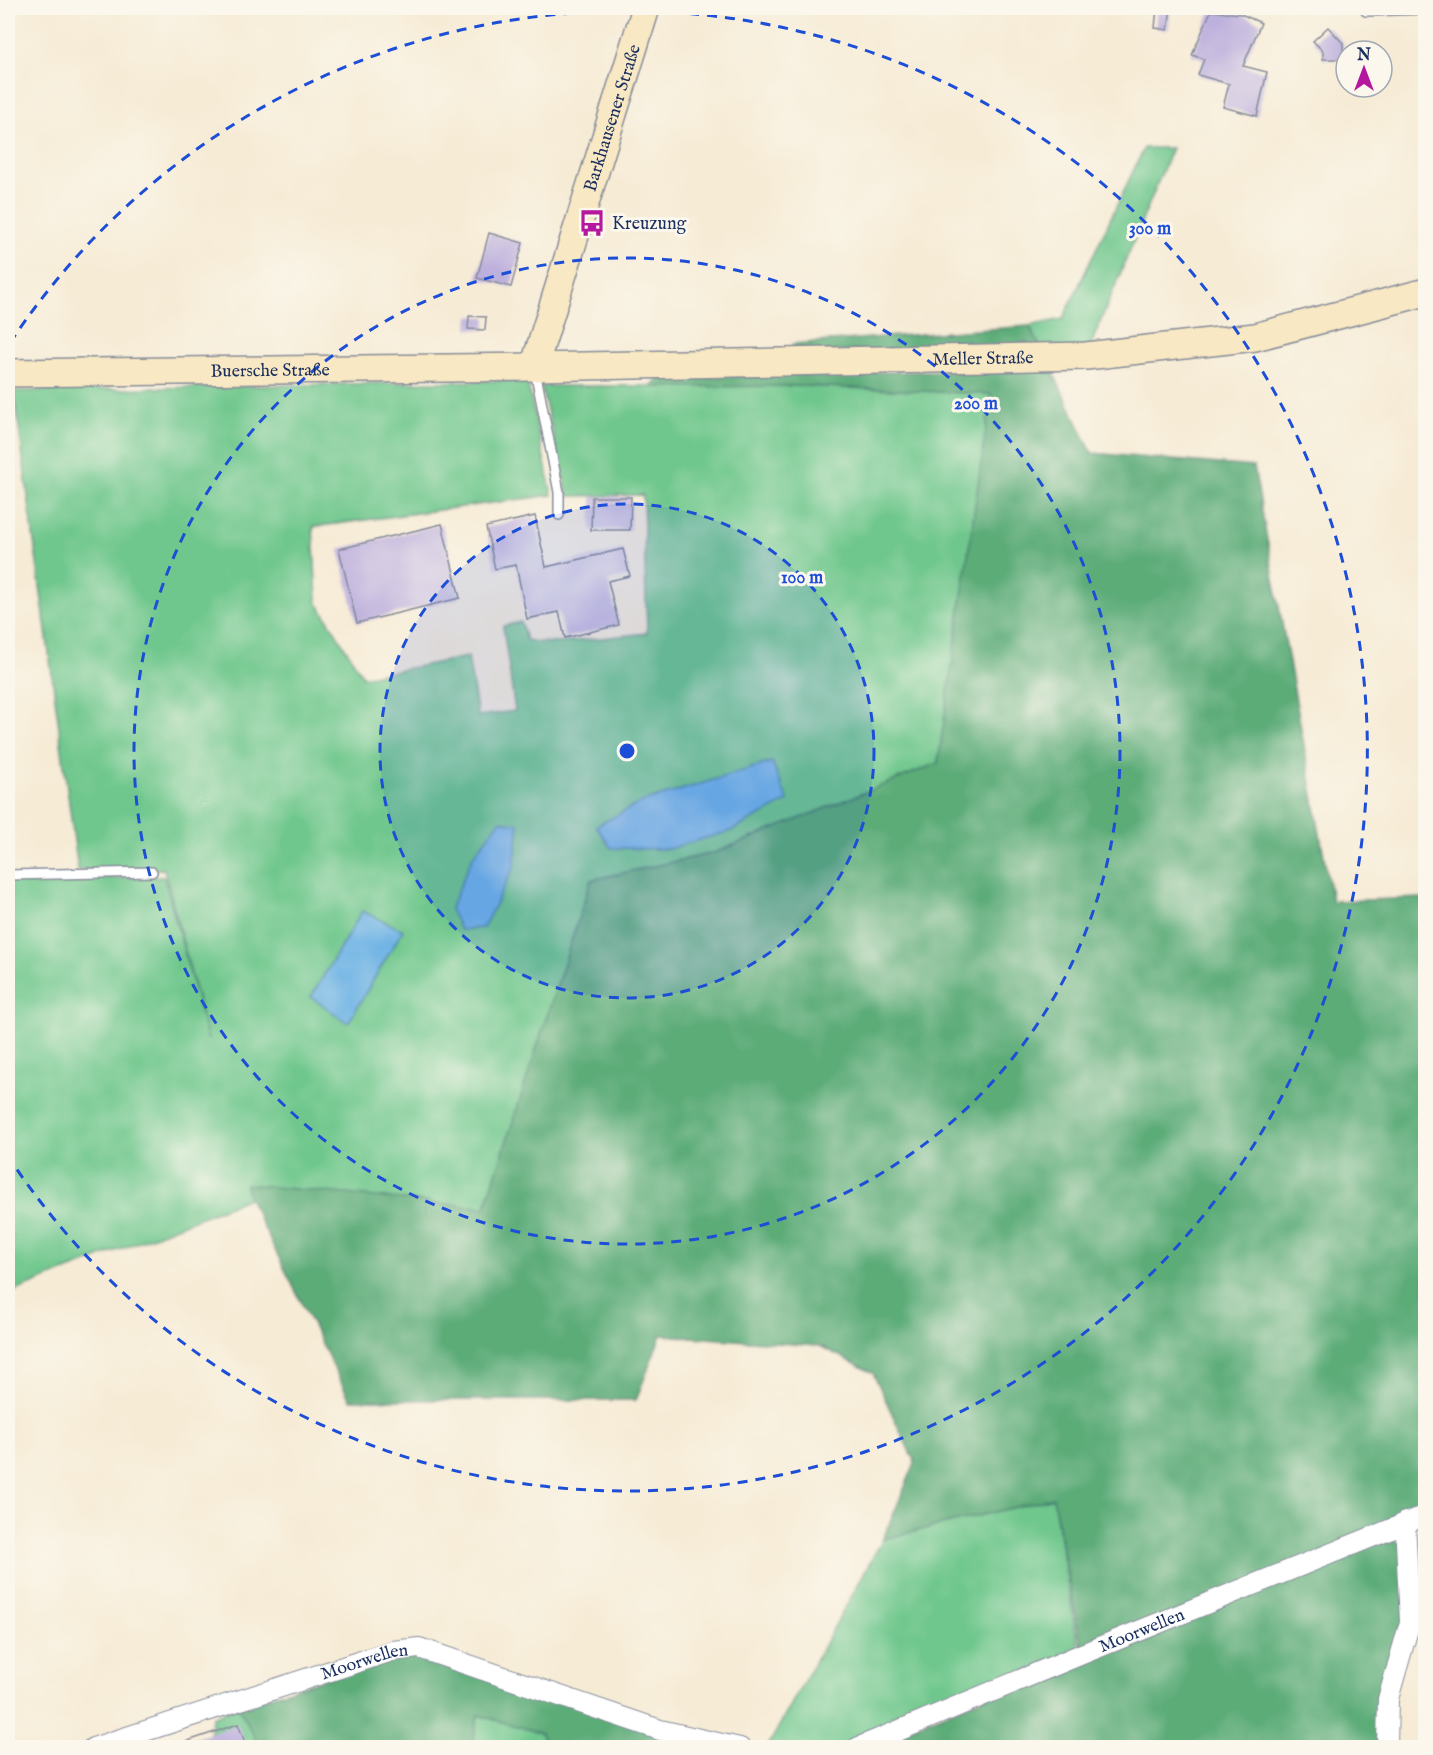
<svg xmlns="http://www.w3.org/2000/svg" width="1433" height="1755" viewBox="0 0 1433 1755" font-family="'IM FELL English',serif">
  <rect width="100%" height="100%" fill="#fbf7ec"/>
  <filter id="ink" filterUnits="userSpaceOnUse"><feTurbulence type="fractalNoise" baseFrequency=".0167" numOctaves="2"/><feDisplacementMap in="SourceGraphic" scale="12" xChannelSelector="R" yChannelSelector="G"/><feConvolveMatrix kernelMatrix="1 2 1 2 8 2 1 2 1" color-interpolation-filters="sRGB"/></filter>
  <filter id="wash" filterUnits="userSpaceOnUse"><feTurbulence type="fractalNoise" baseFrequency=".008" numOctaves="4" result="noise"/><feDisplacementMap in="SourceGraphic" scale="24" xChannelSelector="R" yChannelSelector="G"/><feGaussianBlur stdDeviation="1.35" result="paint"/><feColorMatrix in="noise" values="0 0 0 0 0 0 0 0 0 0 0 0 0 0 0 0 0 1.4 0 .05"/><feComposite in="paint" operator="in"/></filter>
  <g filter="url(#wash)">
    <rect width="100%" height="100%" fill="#f6ebd5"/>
    <g fill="#70c78d" stroke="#467b76" stroke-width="1.5">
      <path d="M1144,148H1172L1090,347L1042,350L1029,326L1063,319Z"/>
      <path d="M527,380L552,495L313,527L317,602L363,677L468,657L478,716L515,711L503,626L521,622L526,640L536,642L557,643L647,633L643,495L568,496L541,386H803L992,394L938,763L714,853L591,880L485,1208L246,1185L249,1198L8,1294V879L164,877L208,1040L164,869L78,870L14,391Z"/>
      <path d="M1053,1498L1079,1649L849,1747L767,1748L883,1539Z"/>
      <path d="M238,1706L260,1747L209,1748L212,1717Z"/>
      <path d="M478,1715L541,1733L545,1747L472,1748Z"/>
    </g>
    <g fill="#5cac78" stroke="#3c6e6b" stroke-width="1.5">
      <path d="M902,8H976L971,18Z"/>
      <path d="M1029,326L1042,350L794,352L793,344Z"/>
      <path d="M1051,368L1092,453L1254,467L1332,901L1425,898V1512L1402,1522L1406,1621L1381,1747H864L1083,1656L1053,1498L883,1539L915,1463L873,1373L820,1346L661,1335L636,1400H350L249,1198L246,1184L485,1208L591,880L714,853L938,763L991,394L803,386L651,387L658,378Z"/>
      <path d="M419,1656L728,1747H545L541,1733L478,1715L472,1747H260L238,1706L391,1658Z"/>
    </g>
    <g fill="#6fb4e5" stroke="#4572a2" stroke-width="1.5">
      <path d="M772,762L788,801L731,831L668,849L611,848L596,826L642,802Z"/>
      <path d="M500,821L519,824L514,867L483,928L460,930L450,909L473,856Z"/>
      <path d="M362,911L403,930L348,1023L311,997Z"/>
    </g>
    <g id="blocks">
      <g fill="#bdb0dd">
        <path d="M1157,8H1171L1168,30L1155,28Z"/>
        <path d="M1211,11L1241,14L1261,23L1243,66L1267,72L1257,116L1223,107L1229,84L1198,75L1204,59L1192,55Z"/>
        <path d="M1328,27L1343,43V59H1323V51L1313,41Z"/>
        <path d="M489,233L523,243L511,287L477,278Z"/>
        <path d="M469,316L486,317L485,330L468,329Z"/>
        <path d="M592,497H631L630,530H591Z"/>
        <path d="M535,516L546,567L623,549L630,576L608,581L619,625L565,638L559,612L527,619L516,565L495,569L486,527Z"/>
        <path d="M442,524L460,598L357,623L339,549Z"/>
        <path d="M238,1724L247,1748H176V1745Z"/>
      </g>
    </g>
  </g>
  <g filter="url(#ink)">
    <use href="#blocks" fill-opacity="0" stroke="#888d9a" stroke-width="1.5"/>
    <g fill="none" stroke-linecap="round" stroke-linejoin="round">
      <defs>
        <g id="service">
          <path d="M1366,11L1426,9"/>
          <path d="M535,370L559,492V515"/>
          <path d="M8,875L152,872"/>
        </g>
        <g id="minor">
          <path id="s1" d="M93,1748L392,1651L419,1648L660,1730L740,1748"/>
          <path id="s2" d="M857,1748L1082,1654L1426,1515"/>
          <path d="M1387,1748L1388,1699L1410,1622L1405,1522"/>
        </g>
        <g id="secondary">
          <path id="s3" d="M534,367L646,8"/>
          <path id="s4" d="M8,373L534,367L1086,356L1255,337L1426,292"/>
        </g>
      </defs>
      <use href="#service" stroke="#888d9a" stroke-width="12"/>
      <use href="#minor" stroke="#888d9a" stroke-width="22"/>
      <use href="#secondary" stroke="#888d9a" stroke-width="30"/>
      <use href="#service" stroke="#fff" stroke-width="9"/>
      <use href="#minor" stroke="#fff" stroke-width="20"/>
      <use href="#secondary" stroke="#f8e8c3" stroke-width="27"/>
    </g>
  </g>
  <circle cx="627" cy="751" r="247" fill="#1d4ed8" fill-opacity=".12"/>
  <g fill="none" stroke="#1d4ed8" stroke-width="3" stroke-dasharray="10 8">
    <circle cx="627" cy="751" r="247"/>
    <circle cx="627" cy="751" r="493"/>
    <path d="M10 343A740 740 0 1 1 10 1159"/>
  </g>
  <defs>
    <symbol id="bus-bare" viewBox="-9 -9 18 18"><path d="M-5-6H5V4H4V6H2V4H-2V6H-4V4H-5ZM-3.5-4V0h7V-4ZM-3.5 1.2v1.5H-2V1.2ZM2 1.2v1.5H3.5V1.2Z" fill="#b5179e" stroke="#fbf7ec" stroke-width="2.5" paint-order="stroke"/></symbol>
  </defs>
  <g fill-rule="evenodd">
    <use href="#bus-bare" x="573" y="204" width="38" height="38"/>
  </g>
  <g text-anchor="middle" stroke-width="6" stroke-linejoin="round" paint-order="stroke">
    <g font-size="18" fill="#1b2f5e" stroke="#fbf7ec">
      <text dy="6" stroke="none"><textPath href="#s3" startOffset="261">Barkhausener Straße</textPath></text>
      <text dy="6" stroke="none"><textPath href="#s4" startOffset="975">Meller Straße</textPath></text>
      <text dy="6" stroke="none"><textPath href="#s4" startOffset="262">Buersche Straße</textPath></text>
      <text dy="6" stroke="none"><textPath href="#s2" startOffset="308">Moorwellen</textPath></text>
      <text dy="6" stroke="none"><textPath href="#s1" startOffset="285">Moorwellen</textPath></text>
    </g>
    <g font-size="18" fill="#1b2f5e" stroke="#fbf7ec" text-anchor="start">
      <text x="612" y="229">Kreuzung</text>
    </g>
  </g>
  <circle cx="627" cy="751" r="9" fill="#1d4ed8" stroke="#fbf7ec" stroke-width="3"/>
  <g font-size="18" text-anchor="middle" font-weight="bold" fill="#1d4ed8" stroke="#fbf7ec" stroke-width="6" stroke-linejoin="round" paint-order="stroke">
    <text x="1150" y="234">300 m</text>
    <text x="976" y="409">200 m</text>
    <text x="802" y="583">100 m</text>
  </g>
  <rect width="1433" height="1755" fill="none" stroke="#fbf7ec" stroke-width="30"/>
  <g transform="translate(1364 69)"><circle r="28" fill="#fbf7ec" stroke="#a1a7b3" stroke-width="1.5"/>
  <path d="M0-4.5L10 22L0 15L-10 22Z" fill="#b5179e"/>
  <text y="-9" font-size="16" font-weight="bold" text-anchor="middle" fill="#1b2f5e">N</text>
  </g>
</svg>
